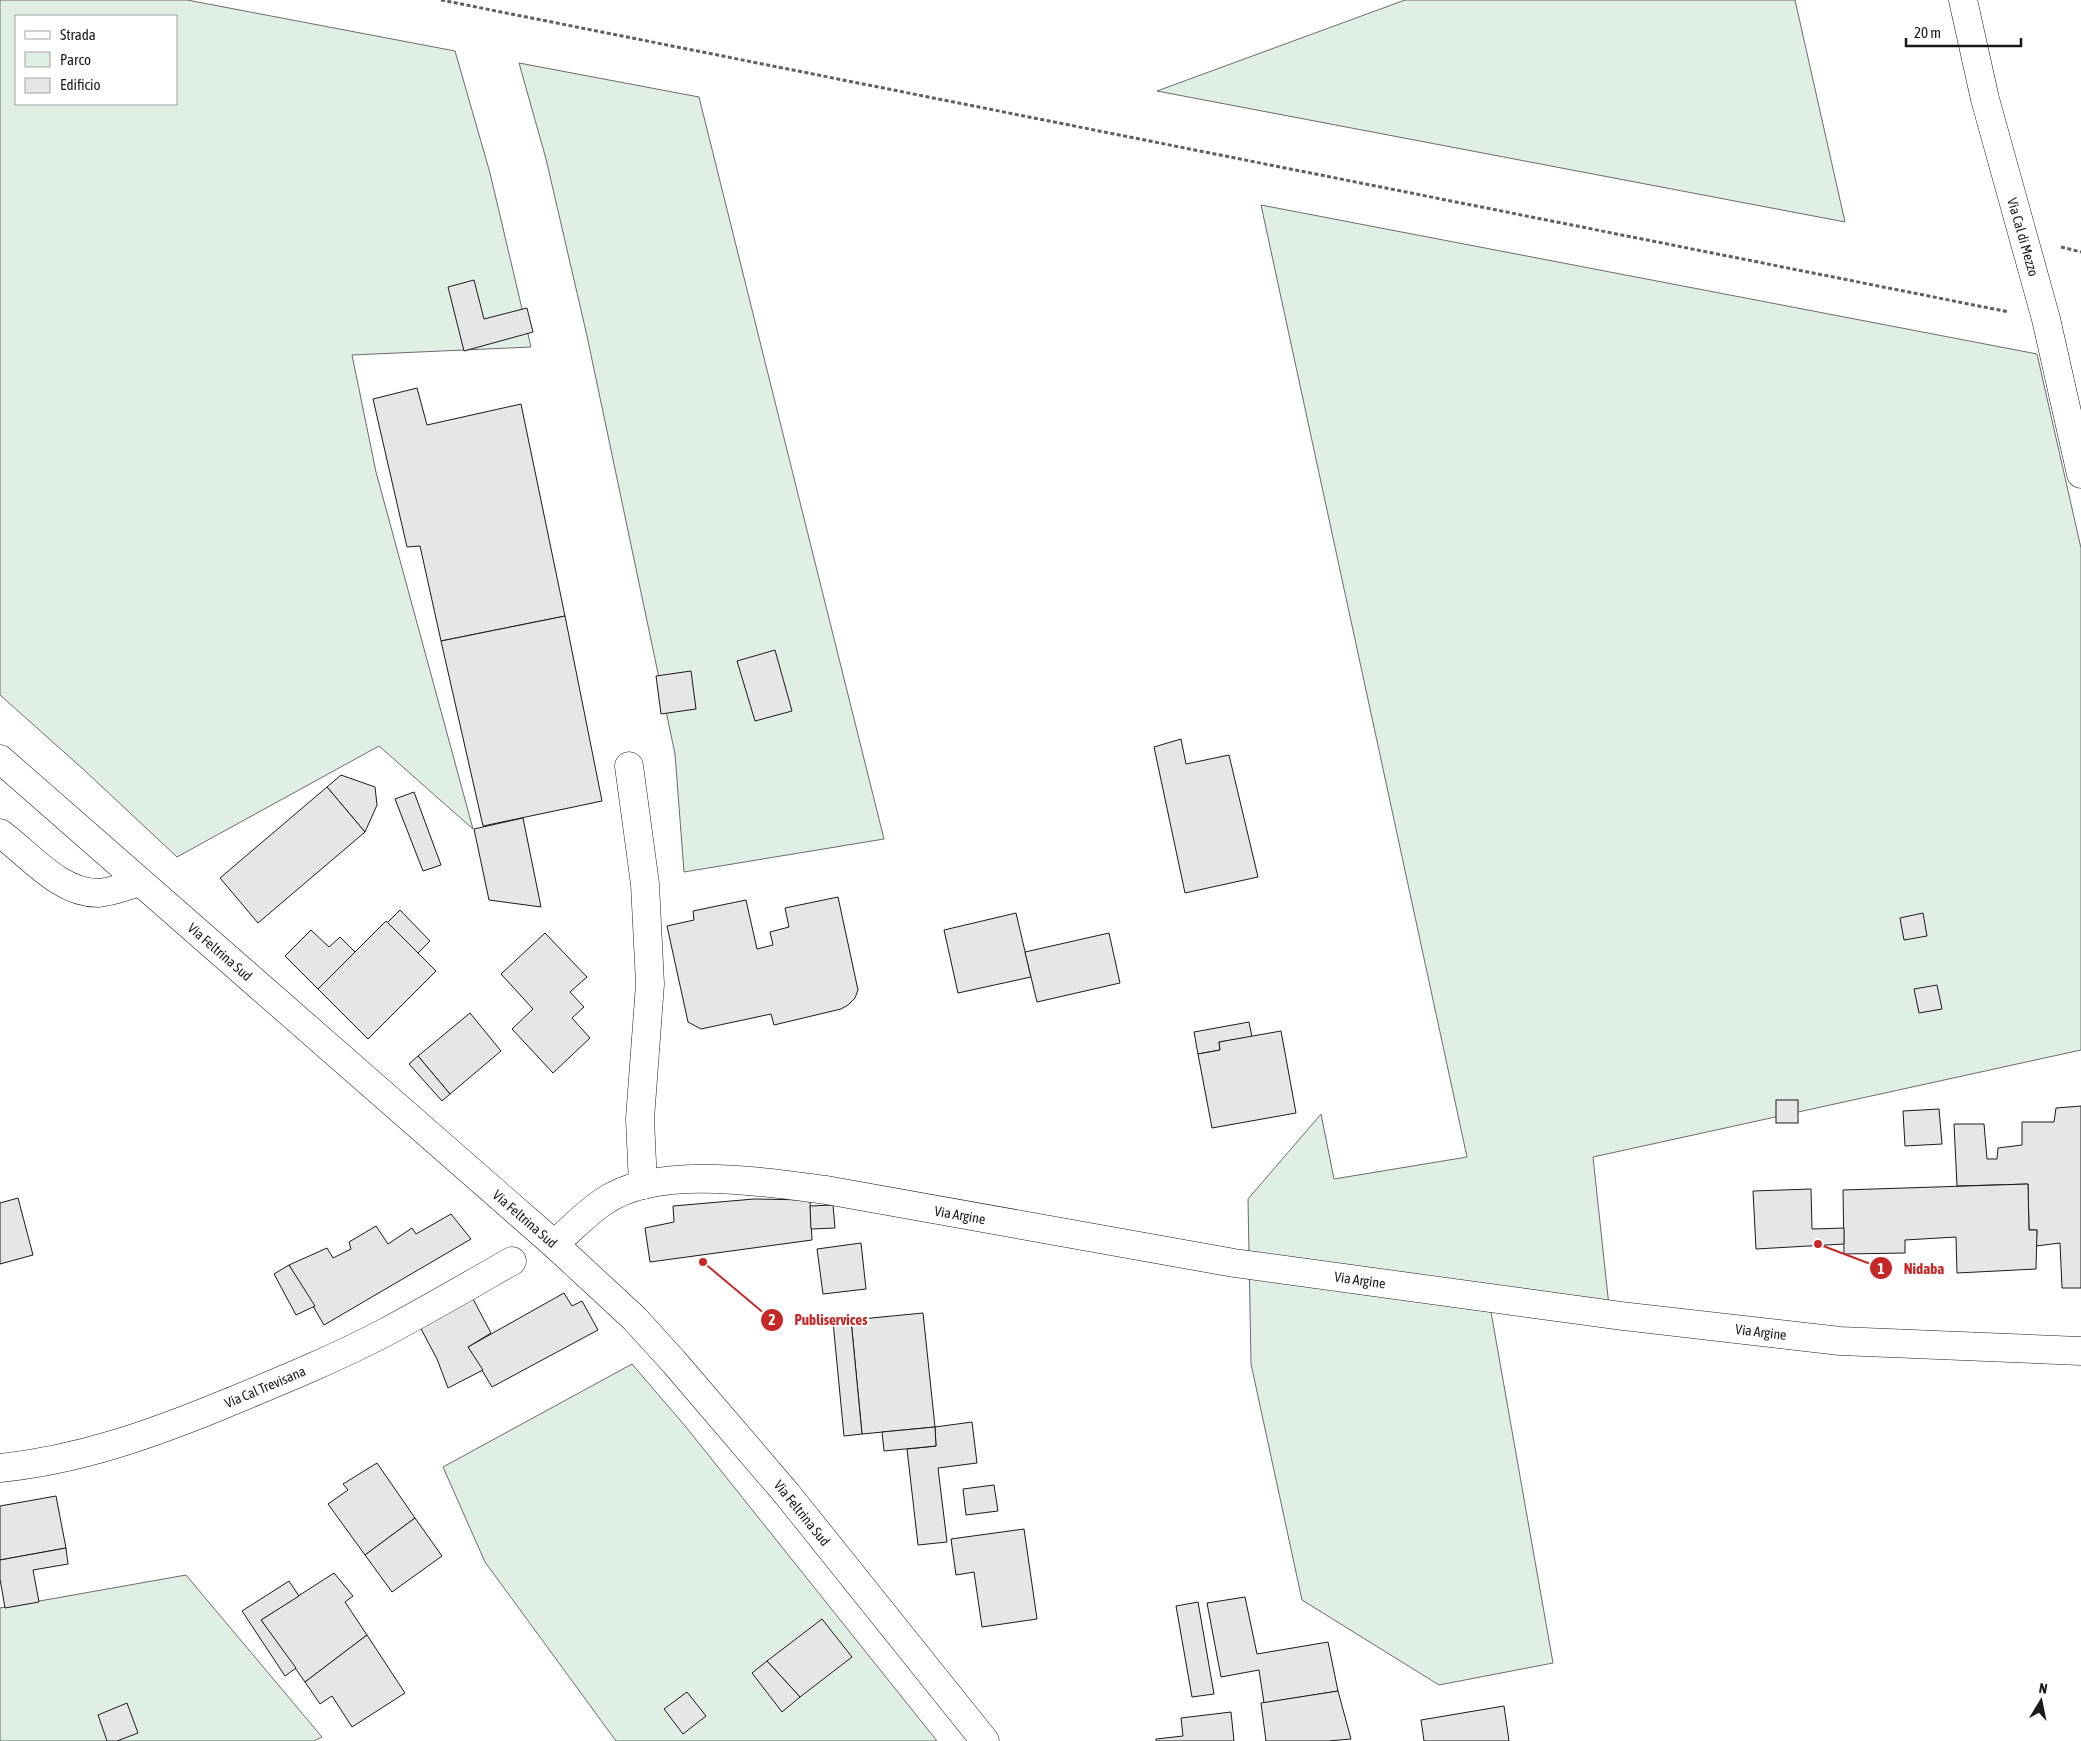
<svg xmlns="http://www.w3.org/2000/svg" width="2081" height="1741" viewBox="0 0 2081 1741" font-family="'Asap Condensed',sans-serif">
  <rect width="100%" height="100%" fill="#fff"/>
  <g fill="#e0efe3" stroke="#6a6a6a" fill-rule="evenodd">
    <path d="M0,0H187L455,51L490,173L531,347L352,355L376,472L473,829L379,746L177,857L83,769L0,695ZM16,16H176V104H16Z"/>
    <path d="M1405,0H1795L1845,222L1157,91Z"/>
    <path d="M519,63L699,97L884,839L684,872L675,754L587,336L546,159Z"/>
    <path d="M1261,205L2037,354L2081,548V1050L1593,1157L1611,1325L1488,1295L1553,1663L1439,1685L1302,1600L1251,1364L1248,1199L1321,1114L1334,1179L1467,1157Z"/>
    <path d="M632,1364L686,1427L937,1741H616L485,1562L443,1467Z"/>
    <path d="M186,1575L322,1737L314,1741H0V1608Z"/>
  </g>
  <g fill="#e6e6e6" stroke="#1a1a1a">
    <path d="M474,280L484,319L527,308L533,332L464,351L448,287Z"/>
    <path d="M417,388L427,425L521,404L565,616L441,641L420,546L407,547L373,399Z"/>
    <path d="M565,616L602,801L483,826L441,641Z"/>
    <path d="M775,650L792,711L755,721L737,661Z"/>
    <path d="M691,671L696,709L661,714L656,676Z"/>
    <path d="M1181,739L1186,764L1229,755L1258,877L1185,893L1154,747Z"/>
    <path d="M341,775L375,787L377,805L365,832L327,787Z"/>
    <path d="M327,787L365,832L258,923L220,878Z"/>
    <path d="M414,792L441,865L423,871L395,799Z"/>
    <path d="M523,818L541,907L489,900L474,829Z"/>
    <path d="M838,897L858,990L855,998L848,1005L841,1009L774,1025L771,1014L701,1029L688,1022L667,926L694,920L693,911L746,900L757,949L773,945L770,932L789,927L785,908Z"/>
    <path d="M400,910L430,941L418,953L387,923Z"/>
    <path d="M1016,913L1031,977L958,993L944,930Z"/>
    <path d="M1923,913L1927,936L1904,940L1900,918Z"/>
    <path d="M386,921L436,971L368,1039L318,989Z"/>
    <path d="M311,930L329,947L340,937L355,952L318,989L285,956Z"/>
    <path d="M545,933L587,977L570,992L584,1007L572,1018L590,1038L553,1073L512,1029L533,1009L501,974Z"/>
    <path d="M1109,933L1120,983L1037,1002L1025,952Z"/>
    <path d="M1937,985L1942,1009L1919,1013L1914,989Z"/>
    <path d="M470,1013L501,1051L450,1094L418,1056Z"/>
    <path d="M1249,1022L1252,1037L1219,1042L1220,1050L1198,1054L1194,1032Z"/>
    <path d="M1281,1031L1296,1113L1212,1128L1198,1054L1220,1050L1219,1042Z"/>
    <path d="M418,1056L450,1094L442,1101L409,1064Z"/>
    <rect x="1776" y="1100" width="22" height="23"/>
    <path d="M2081,1106V1288H2062L2060,1243L2036,1246L2037,1230H2029L2028,1184L1957,1186L1954,1124H1984L1987,1159H1997L1998,1148L2022,1145V1122H2054L2056,1108Z"/>
    <path d="M1939,1109L1942,1144L1905,1146L1903,1111Z"/>
    <path d="M2028,1184L2029,1230H2037L2036,1269L1957,1273L1956,1237L1905,1240V1253L1844,1254L1843,1190Z"/>
    <path d="M1811,1189L1812,1229L1844,1228V1244L1756,1249L1753,1191Z"/>
    <path d="M18,1198L33,1255L0,1264V1203Z"/>
    <path d="M754,1199L810,1200L812,1240L650,1262L645,1228L674,1222L673,1206Z"/>
    <path d="M833,1205L835,1228L811,1229L810,1206Z"/>
    <path d="M451,1214L471,1239L324,1325L289,1265L327,1248L333,1258L351,1249L349,1242L376,1226L388,1244L412,1228L416,1234Z"/>
    <path d="M861,1243L866,1289L823,1294L817,1249Z"/>
    <path d="M289,1265L315,1306L296,1315L274,1274Z"/>
    <path d="M564,1293L572,1306L582,1301L598,1330L492,1387L468,1347Z"/>
    <path d="M472,1297L491,1333L468,1347L483,1370L448,1388L437,1359L419,1325Z"/>
    <path d="M923,1313L935,1427L862,1434L851,1320Z"/>
    <path d="M851,1320L862,1434L844,1436L833,1322Z"/>
    <path d="M972,1422L977,1463L938,1468L947,1542L918,1545L907,1449L936,1446L935,1427Z"/>
    <path d="M935,1427L936,1446L884,1451L882,1432Z"/>
    <path d="M377,1463L415,1518L365,1555L328,1504L348,1490L343,1484Z"/>
    <path d="M994,1485L998,1511L966,1515L963,1489Z"/>
    <path d="M56,1496L66,1548L0,1560V1506Z"/>
    <path d="M415,1518L442,1556L392,1592L365,1555Z"/>
    <path d="M1024,1529L1037,1619L982,1627L974,1572L956,1575L951,1539Z"/>
    <path d="M66,1548L68,1564L33,1570L39,1602L5,1608L0,1579V1560Z"/>
    <path d="M334,1573L353,1596L345,1602L367,1635L305,1682L261,1620Z"/>
    <path d="M289,1581L299,1596L261,1620L296,1668L285,1676L242,1611Z"/>
    <path d="M1245,1597L1257,1654L1328,1642L1338,1691L1264,1703L1259,1670L1221,1677L1207,1603Z"/>
    <path d="M1198,1602L1214,1694L1192,1697L1176,1606Z"/>
    <path d="M822,1619L852,1657L800,1697L767,1661Z"/>
    <path d="M367,1635L405,1693L352,1727L332,1696L320,1704L305,1682Z"/>
    <path d="M767,1661L800,1697L782,1712L752,1673Z"/>
    <path d="M1338,1691L1351,1739L1328,1741H1266L1261,1703Z"/>
    <path d="M687,1692L706,1716L683,1734L664,1709Z"/>
    <path d="M127,1703L138,1733L117,1741H107L98,1715Z"/>
    <path d="M1504,1706L1509,1741H1424L1421,1720Z"/>
    <path d="M1231,1712L1234,1741H1156V1739L1183,1736L1181,1718Z"/>
  </g>
  <g fill="none" stroke-linecap="round" stroke-linejoin="round">
    <defs>
      <g id="minor">
        <path d="M1963,0L1985,99L2046,319L2081,474"/>
        <path d="M629,766L645,884L650,984L640,1119L643,1185"/>
        <path d="M0,833C29,854 59,893 98,893C112,892 126,886 140,882"/>
        <path d="M554,1244C570,1231 585,1214 603,1202C656,1164 764,1182 826,1190L1234,1263L1622,1316L1840,1341L2081,1351"/>
        <path d="M0,1468C79,1460 152,1434 225,1404C278,1382 332,1360 384,1333C427,1310 470,1285 512,1261"/>
      </g>
      <path id="major" d="M0,759L554,1244L635,1319L674,1362L787,1494L985,1741"/>
    </defs>
    <use href="#minor" stroke="#1a1a1a" stroke-width="29"/>
    <use href="#major" stroke="#1a1a1a" stroke-width="29"/>
    <g stroke="#5f5f5f" stroke-width="3" stroke-dasharray="4 2.5" stroke-linecap="butt">
      <path d="M441,0L2009,312"/>
      <path d="M2061,247L2081,252"/>
    </g>
    <use href="#minor" stroke="#fff" stroke-width="28"/>
    <use href="#major" stroke="#fff" stroke-width="28"/>
  </g>
  <g text-anchor="middle" stroke-width="4" stroke-linejoin="round" paint-order="stroke">
    <g font-size="14" fill="#1a1a1a" stroke="#fff">
      <text transform="translate(2023 237) rotate(74)" y="5">Via Cal di Mezzo</text>
      <text transform="translate(220 952) rotate(41)" y="5">Via Feltrina Sud</text>
      <text transform="translate(960 1215) rotate(10)" y="5">Via Argine</text>
      <text transform="translate(525 1219) rotate(41)" y="5">Via Feltrina Sud</text>
      <text transform="translate(1360 1280) rotate(8)" y="5">Via Argine</text>
      <text transform="translate(1761 1332) rotate(7)" y="5">Via Argine</text>
      <text transform="translate(265 1387) rotate(-23)" y="5">Via Cal Trevisana</text>
      <text transform="translate(802 1513) rotate(51)" y="5">Via Feltrina Sud</text>
    </g>
  </g>
  <path fill="none" stroke="#c62828" stroke-width="2" d="M1818 1244L1881 1268M703 1262L772 1320"/>
  <g fill="#c62828" stroke="#fff" stroke-width="2">
    <circle cx="1818" cy="1244" r="5"/>
    <circle cx="703" cy="1262" r="5"/>
    <circle cx="1881" cy="1268" r="12"/>
    <circle cx="772" cy="1320" r="12"/>
  </g>
  <g font-size="15" text-anchor="middle" font-weight="bold" fill="#fff">
    <text x="1881" y="1274">1</text>
    <text x="772" y="1325">2</text>
  </g>
  <g font-size="15" text-anchor="middle" font-weight="bold" fill="#c62828" stroke="#fff" stroke-width="4" stroke-linejoin="round" paint-order="stroke">
    <text x="1924" y="1274">Nidaba</text>
    <text x="831" y="1325">Publiservices</text>
  </g>
  <rect x="15" y="15" width="162" height="90" fill="#ffffff" stroke="#a3a3a3"/>
  <rect x="25" y="31" width="25" height="8" fill="#ffffff" stroke="#a3a3a3"/>
  <text x="60" y="40" font-size="15" fill="#1a1a1a">Strada</text>
  <rect x="25" y="52" width="25" height="15" fill="#e0efe3" stroke="#a3a3a3"/>
  <text x="60" y="65" font-size="15" fill="#1a1a1a">Parco</text>
  <rect x="25" y="78" width="25" height="15" fill="#e6e6e6" stroke="#a3a3a3"/>
  <text x="60" y="90" font-size="15" fill="#1a1a1a">Edificio</text>
  <g transform="translate(2041 1701) rotate(10)" stroke="#ffffff" stroke-width="4" paint-order="stroke">
  <path d="M0-4L9 19L0 12L-9 19Z" fill="#1a1a1a"/>
  <text y="-8" font-size="14" font-weight="bold" text-anchor="middle" fill="#1a1a1a">N</text>
  </g>
  <path d="M1906 38v8h115v-8" fill="none" stroke="#1a1a1a" stroke-width="2.5"/>
  <text x="1914" y="38" font-size="15" fill="#1a1a1a" stroke="#ffffff" stroke-width="4" paint-order="stroke">20 m</text>
</svg>
